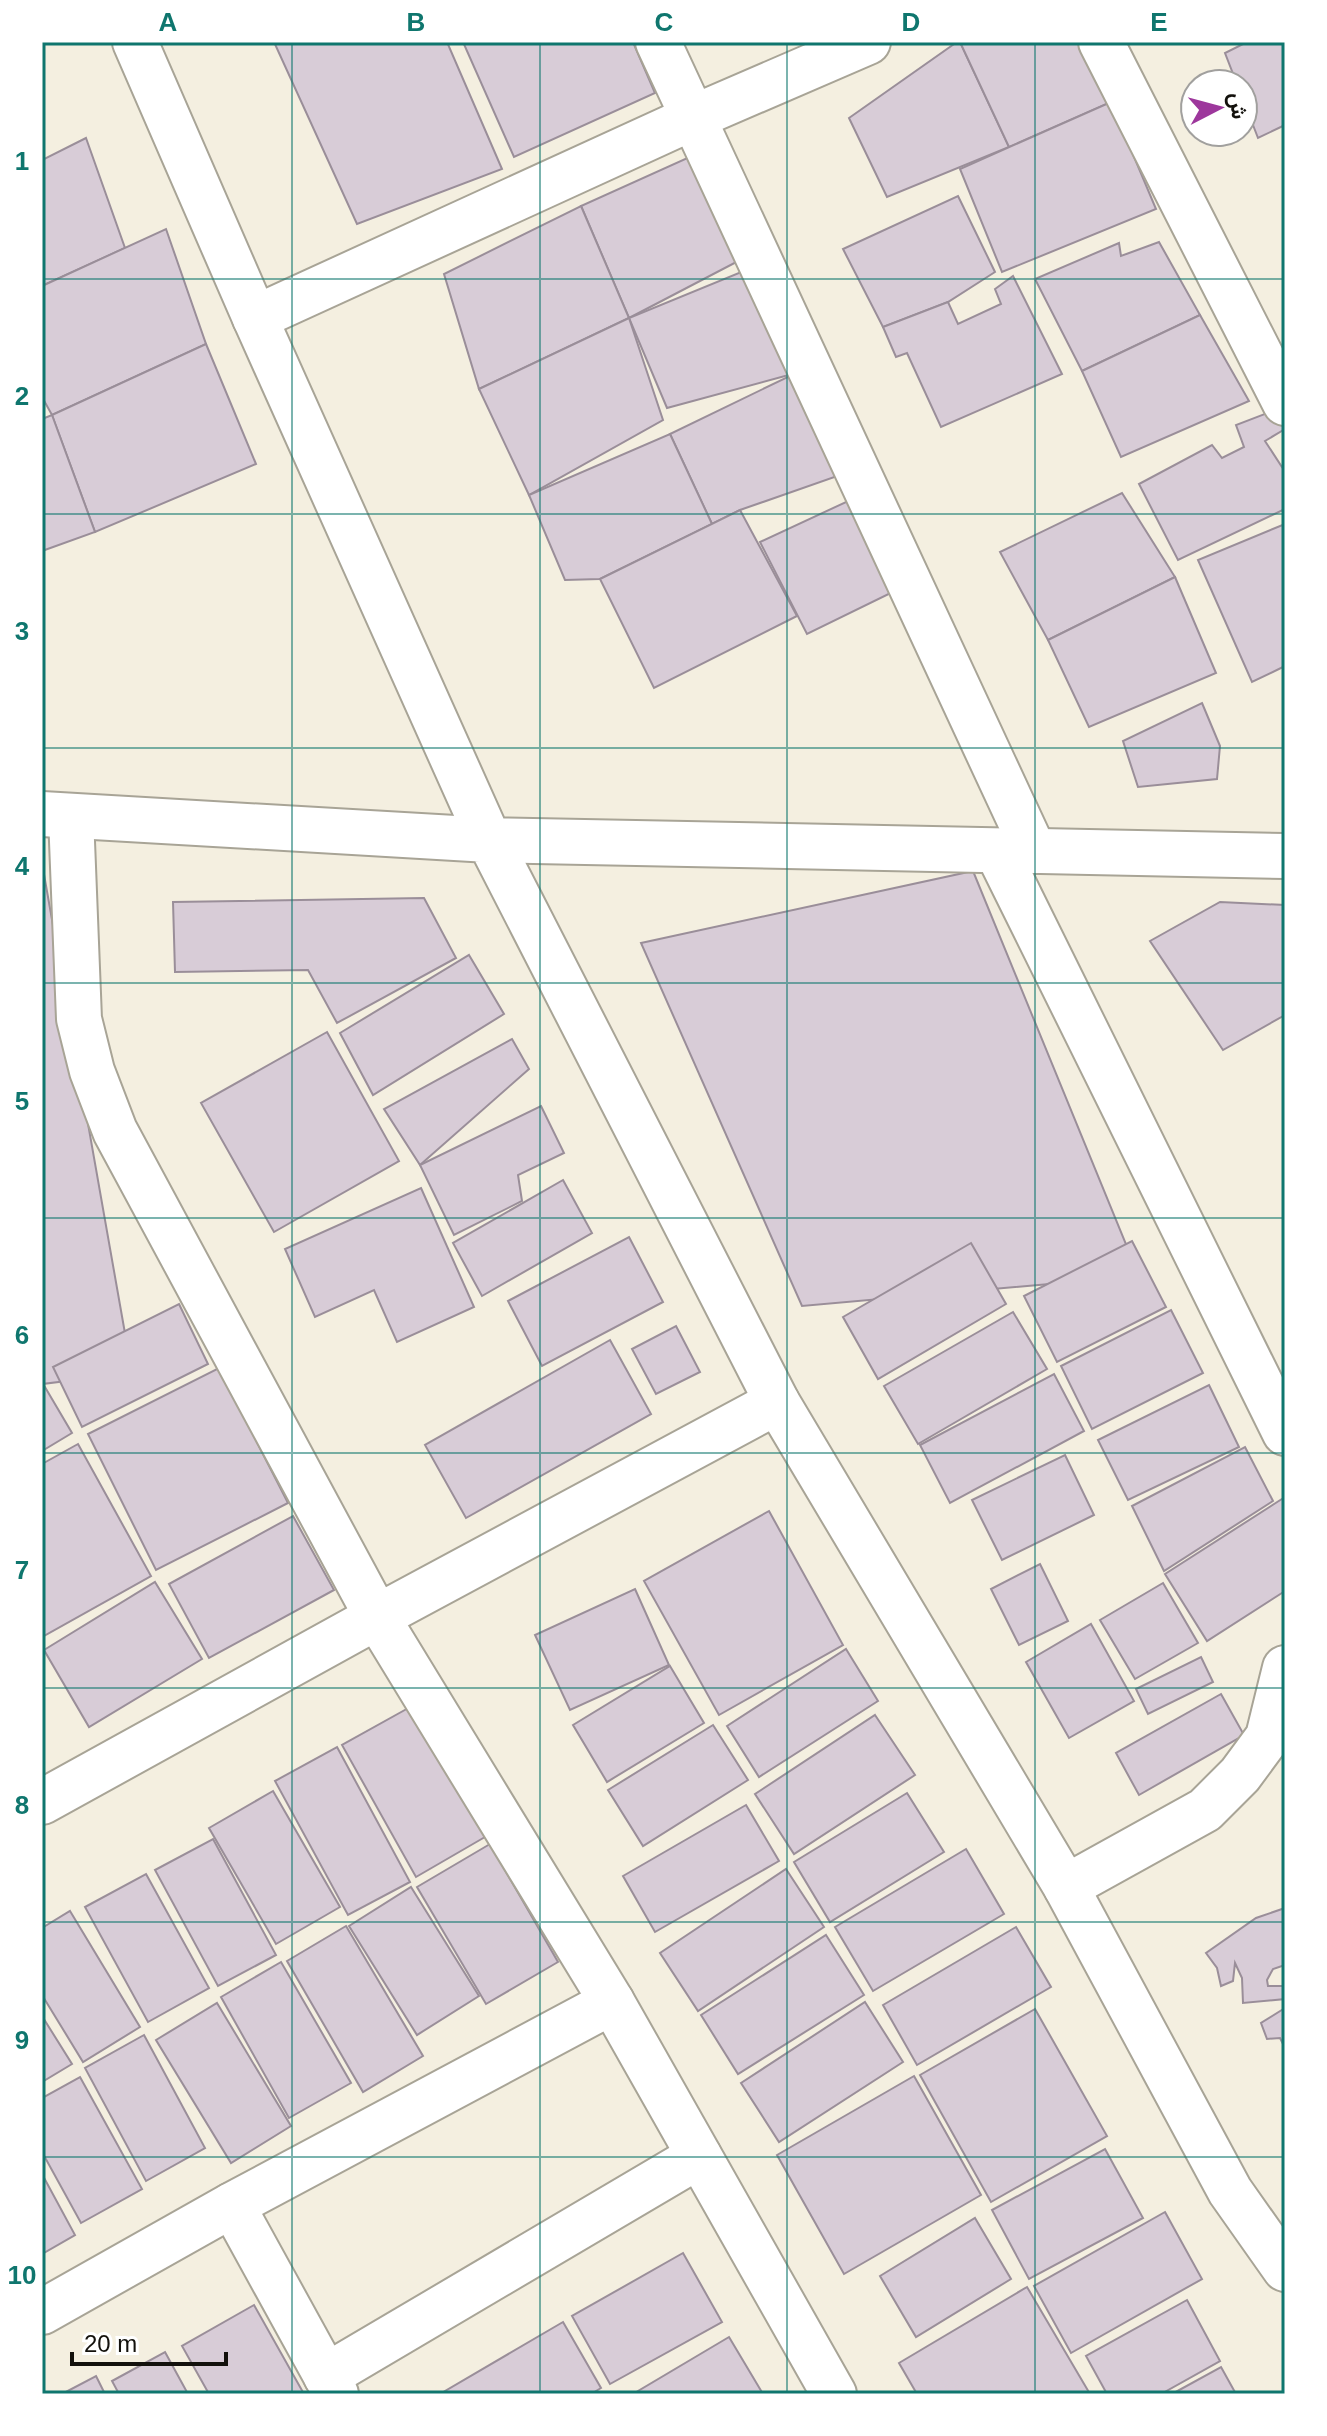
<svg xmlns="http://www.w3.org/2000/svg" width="1327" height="2436" viewBox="0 0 1327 2436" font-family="Arial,Vazirmatn,sans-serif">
  <rect width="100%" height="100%" fill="#f4efe0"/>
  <g fill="#d8ccd7" stroke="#9a8e99" stroke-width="2">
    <path d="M274,42H447L502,169L357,224Z"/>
    <path d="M463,42H633L655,93L514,157Z"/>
    <path d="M957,42H960L1009,147L887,197L849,118Z"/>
    <path d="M960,42H1085L1111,102L1009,147Z"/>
    <path d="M1247,42H1285V125L1258,138L1243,99V84H1237L1225,53Z"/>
    <path d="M1111,102L1156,209L1002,272L960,169Z"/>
    <path d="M86,138L125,248L42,286V160Z"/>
    <path d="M694,155L746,257L629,318L581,206Z"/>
    <path d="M958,196L995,272L948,302L883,327L843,249Z"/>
    <path d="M581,206L629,318L479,389L444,274Z"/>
    <path d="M166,229L206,344L52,415L42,397V286Z"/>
    <path d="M1159,242L1200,315L1082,371L1035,279L1119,243L1121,256Z"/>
    <path d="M751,268L796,373L667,408L629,318Z"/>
    <path d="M1013,276L1062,374L941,427L907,353L896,357L883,327L948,302L958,324L1001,304L995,289Z"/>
    <path d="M1200,315L1249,401L1121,457L1082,371Z"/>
    <path d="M629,318L663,420L529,495L479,389Z"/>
    <path d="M206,344L256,464L95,532L52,415Z"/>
    <path d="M796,373L846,473L740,510L712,524L670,434Z"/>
    <path d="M1278,409L1285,420V429L1265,441L1282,467L1285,465V509L1178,560L1139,484L1212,445L1222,458L1244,447L1236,425Z"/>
    <path d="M52,415L95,532L42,551V419Z"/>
    <path d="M670,434L712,524L600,579L565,580L529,495Z"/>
    <path d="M1122,493L1175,577L1048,640L1000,552Z"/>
    <path d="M859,496L903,587L807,634L760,542Z"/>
    <path d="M740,510L797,616L654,688L600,579Z"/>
    <path d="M1285,524V666L1252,682L1198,560Z"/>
    <path d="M1175,577L1216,673L1089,727L1048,640Z"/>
    <path d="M1202,703L1220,746L1217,779L1138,787L1123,741Z"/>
    <path d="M42,863L132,1373L42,1384Z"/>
    <path d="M973,871L1139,1276L802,1306L641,943Z"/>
    <path d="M424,898L456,958L337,1023L308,970L175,972L173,902Z"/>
    <path d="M1220,902L1285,905V1015L1223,1050L1150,941Z"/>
    <path d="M469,955L504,1014L373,1095L340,1033Z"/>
    <path d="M327,1032L399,1161L274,1232L201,1103Z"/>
    <path d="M512,1039L529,1069L420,1165L384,1109Z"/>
    <path d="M541,1106L564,1153L518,1175L522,1201L454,1235L420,1165Z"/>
    <path d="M563,1180L592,1233L482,1296L453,1243Z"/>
    <path d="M421,1188L474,1307L397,1342L374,1290L315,1317L285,1249Z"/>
    <path d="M629,1237L663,1302L542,1366L508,1301Z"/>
    <path d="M1132,1241L1166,1307L1057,1362L1024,1296Z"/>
    <path d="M971,1243L1006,1304L878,1379L843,1317Z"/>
    <path d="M179,1304L208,1364L82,1427L53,1367Z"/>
    <path d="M1171,1310L1203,1373L1092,1429L1061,1366Z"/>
    <path d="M1013,1312L1047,1369L918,1444L884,1386Z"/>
    <path d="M676,1326L700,1372L656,1394L632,1349Z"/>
    <path d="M610,1340L651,1414L466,1518L425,1445Z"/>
    <path d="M219,1368L288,1503L156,1570L88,1434Z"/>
    <path d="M1054,1374L1084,1431L950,1503L920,1445Z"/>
    <path d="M42,1382L72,1433L42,1451Z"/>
    <path d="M1209,1385L1239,1447L1128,1500L1098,1440Z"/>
    <path d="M78,1444L151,1576L42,1637V1464Z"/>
    <path d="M1245,1447L1273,1501L1164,1571L1132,1506Z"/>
    <path d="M1065,1455L1094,1515L1002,1560L972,1500Z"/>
    <path d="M1285,1497V1591L1207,1641L1165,1574Z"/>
    <path d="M769,1511L843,1645L719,1715L644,1581Z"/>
    <path d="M293,1516L334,1590L209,1658L169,1584Z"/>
    <path d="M1040,1564L1068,1621L1019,1645L991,1589Z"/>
    <path d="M155,1582L202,1659L89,1727L44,1650Z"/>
    <path d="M1163,1583L1198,1643L1135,1679L1100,1620Z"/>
    <path d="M635,1589L669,1665L570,1710L535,1635Z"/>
    <path d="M1091,1624L1134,1701L1069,1738L1026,1662Z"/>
    <path d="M846,1649L878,1701L759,1777L727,1726Z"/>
    <path d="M1201,1657L1213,1682L1148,1714L1136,1689Z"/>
    <path d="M670,1666L704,1723L607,1782L573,1725Z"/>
    <path d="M1221,1694L1244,1735L1139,1795L1116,1753Z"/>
    <path d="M412,1706L485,1837L416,1877L342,1745Z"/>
    <path d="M875,1715L915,1775L794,1854L755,1794Z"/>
    <path d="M713,1725L748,1780L643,1846L608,1790Z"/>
    <path d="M337,1747L410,1882L348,1915L275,1781Z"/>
    <path d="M273,1791L340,1907L276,1944L209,1828Z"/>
    <path d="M907,1793L944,1852L830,1922L794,1862Z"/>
    <path d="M746,1805L779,1861L655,1932L623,1876Z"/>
    <path d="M213,1839L276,1955L218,1986L155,1870Z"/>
    <path d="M490,1844L558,1962L486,2004L417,1887Z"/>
    <path d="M966,1849L1004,1914L873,1991L835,1927Z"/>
    <path d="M786,1869L824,1927L698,2011L660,1953Z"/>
    <path d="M146,1874L209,1988L148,2022L85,1907Z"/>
    <path d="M411,1887L479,1996L417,2035L349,1926Z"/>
    <path d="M1285,1908V1965L1273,1969L1267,1980L1268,1986H1285V1999L1243,2003L1242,1978L1235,1963L1233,1981L1221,1986L1217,1968L1206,1953L1256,1918Z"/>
    <path d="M70,1911L140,2027L83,2062L42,1995V1928Z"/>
    <path d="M346,1926L423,2056L363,2092L287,1961Z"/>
    <path d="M1016,1927L1051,1987L917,2065L883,2005Z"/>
    <path d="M826,1935L864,1995L738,2074L701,2015Z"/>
    <path d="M281,1962L351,2083L289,2118L221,1997Z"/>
    <path d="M865,2002L903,2062L779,2142L741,2083Z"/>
    <path d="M217,2003L291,2126L231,2163L156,2040Z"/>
    <path d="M1285,2008V2048L1280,2038L1267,2039L1261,2023Z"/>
    <path d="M1035,2009L1107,2136L991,2202L920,2075Z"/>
    <path d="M42,2016L72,2064L42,2082Z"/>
    <path d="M144,2035L205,2148L146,2181L85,2068Z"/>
    <path d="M914,2076L981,2195L844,2274L777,2155Z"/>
    <path d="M80,2077L142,2189L81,2223L42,2152V2098Z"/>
    <path d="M1105,2149L1143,2218L1029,2279L992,2210Z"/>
    <path d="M42,2174L75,2235L42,2254Z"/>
    <path d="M1165,2212L1202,2279L1071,2353L1034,2286Z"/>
    <path d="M975,2218L1011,2279L916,2337L880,2276Z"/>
    <path d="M683,2253L722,2322L610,2384L572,2316Z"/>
    <path d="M1027,2287L1090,2394H917L899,2363Z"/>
    <path d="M1187,2300L1220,2361L1161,2394H1107L1086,2356Z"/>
    <path d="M254,2305L304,2394H209L182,2346Z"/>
    <path d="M563,2322L601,2388L591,2394H440Z"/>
    <path d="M729,2337L763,2394H633Z"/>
    <path d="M165,2352L188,2394H119L112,2381Z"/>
    <path d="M1221,2367L1236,2394H1172Z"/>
    <path d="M96,2376L105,2394H62Z"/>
  </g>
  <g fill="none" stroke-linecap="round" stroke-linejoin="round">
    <defs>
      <g id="street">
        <path d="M658,42L1034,851"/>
        <path d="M1101,42L1285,403"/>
        <path d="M255,318L692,118L868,42"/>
        <path d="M71,816L79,1019L92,1071L115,1131L377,1617L612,2002L834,2394"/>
        <path d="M997,851L1285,1433"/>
        <path d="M42,1802L377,1617L777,1402"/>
        <path d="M1066,1887L1205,1810L1240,1775L1268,1737L1285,1668"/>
        <path d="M232,2205L336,2394"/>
        <path d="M42,2312L232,2205L612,2002"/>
        <path d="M326,2376L699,2156"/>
      </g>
      <g id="secondary">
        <path d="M135,42L255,318L489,840L1285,856"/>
        <path d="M42,814L489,840L777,1402L1066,1887L1230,2191L1285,2269"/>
      </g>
    </defs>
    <use href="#street" stroke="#a8a496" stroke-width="48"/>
    <use href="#secondary" stroke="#a8a496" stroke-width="48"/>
    <use href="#street" stroke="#fff" stroke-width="44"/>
    <use href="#secondary" stroke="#fff" stroke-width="44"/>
  </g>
  <path fill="none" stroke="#0f766e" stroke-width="2" stroke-opacity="0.55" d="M292,42V2394M540,42V2394M787,42V2394M1035,42V2394M42,279H1285M42,514H1285M42,748H1285M42,983H1285M42,1218H1285M42,1453H1285M42,1688H1285M42,1922H1285M42,2157H1285"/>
  <rect width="1327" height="2436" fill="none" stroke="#ffffff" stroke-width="88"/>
  <g transform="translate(1219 108) rotate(84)"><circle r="38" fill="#ffffff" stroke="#a1a09e" stroke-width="2"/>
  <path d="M0-6L14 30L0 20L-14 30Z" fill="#9d379c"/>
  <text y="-12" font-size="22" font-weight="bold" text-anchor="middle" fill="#13110c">ش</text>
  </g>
  <path d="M72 2352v12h154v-12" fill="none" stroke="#13110c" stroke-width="4"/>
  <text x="84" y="2352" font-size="24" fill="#13110c" stroke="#ffffff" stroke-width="6" paint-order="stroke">20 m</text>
  <rect x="44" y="44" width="1239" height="2348" fill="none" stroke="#0f766e" stroke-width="3"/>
  <g font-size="26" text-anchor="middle" font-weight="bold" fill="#0f766e">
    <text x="168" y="31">A</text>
    <text x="416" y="31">B</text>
    <text x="664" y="31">C</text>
    <text x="911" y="31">D</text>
    <text x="1159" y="31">E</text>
    <text x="22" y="170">1</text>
    <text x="22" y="405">2</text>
    <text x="22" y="640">3</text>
    <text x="22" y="875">4</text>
    <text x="22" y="1110">5</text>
    <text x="22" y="1344">6</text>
    <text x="22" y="1579">7</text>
    <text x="22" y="1814">8</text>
    <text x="22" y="2049">9</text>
    <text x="22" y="2284">10</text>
  </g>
</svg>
